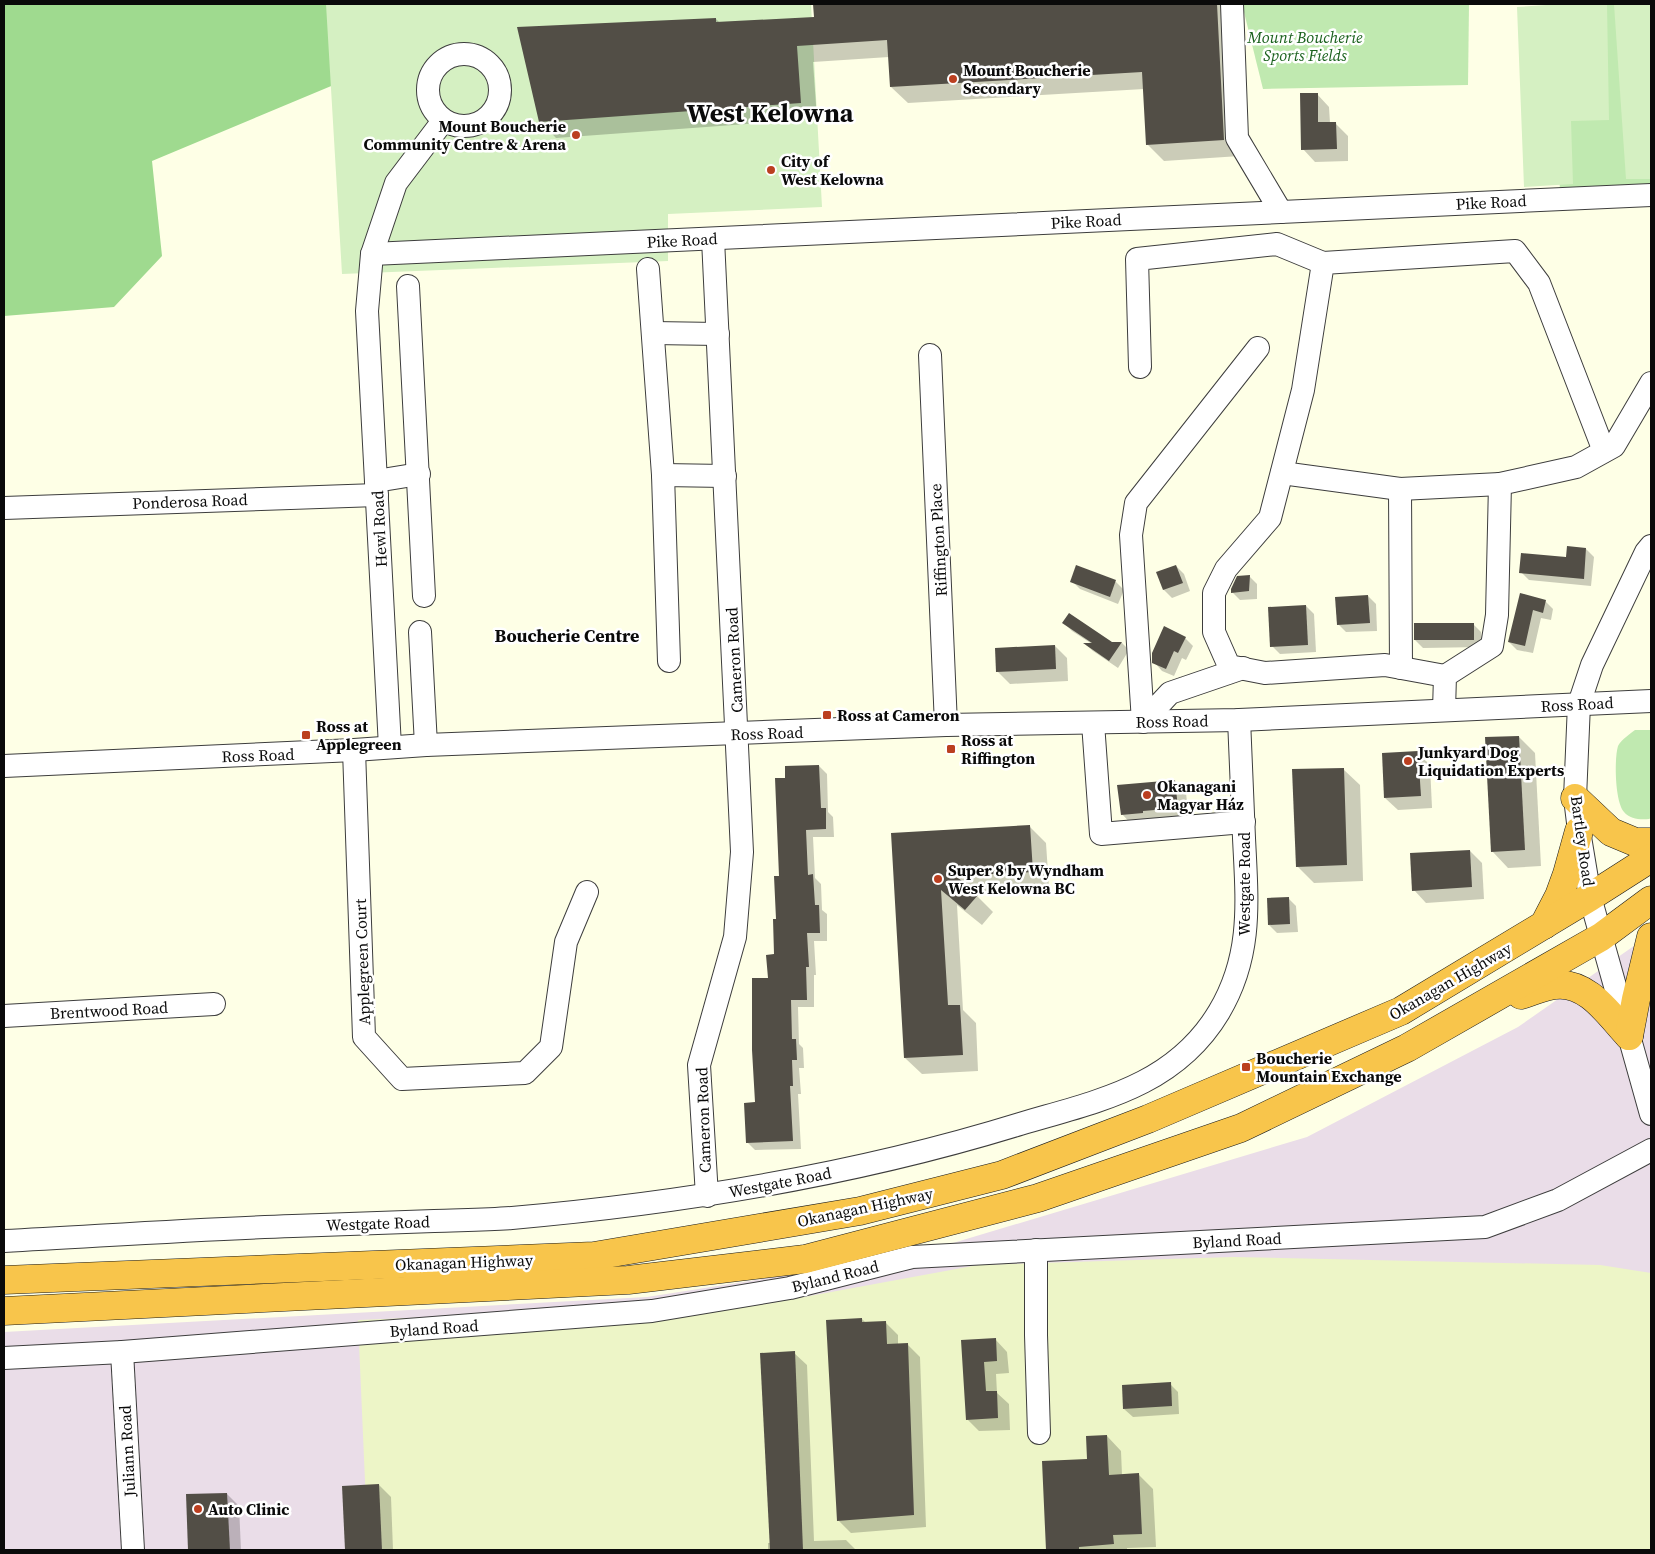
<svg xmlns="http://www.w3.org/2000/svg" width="1655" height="1554" viewBox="0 0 1655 1554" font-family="'Source Serif 4',serif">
  <rect width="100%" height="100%" fill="#feffe6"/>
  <path fill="#eadde8" d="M1651,934V1550H4V1332L647,1297L794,1274L953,1243L1307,1137L1518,1027Z"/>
  <path fill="#edf5c7" d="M1233,1257L1600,1265L1651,1273V1550H368L358,1320L766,1304L978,1265Z"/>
  <g fill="#c0e9b0">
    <path d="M1242,4H1469L1468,85L1263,89Z"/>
    <path d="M1553,4H1651V187L1560,193Z"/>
    <path d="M1635,730H1651V818L1649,819C1640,820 1630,819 1624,812C1615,802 1614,759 1618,746C1621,740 1630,734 1635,730Z"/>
  </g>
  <path fill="#9fda8f" d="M4,4H375L336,84L152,161L162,256L114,307L4,316Z"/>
  <g fill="#d5f0c2">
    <path d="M326,4H811L822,207L668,214V261L342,274Z"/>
    <path d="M1561,4H1607L1609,120L1571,121L1573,184L1524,187L1517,7Z"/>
    <path d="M1614,4H1651V179H1626Z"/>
  </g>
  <g fill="#0003">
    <path d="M815,4H1231L1240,156L1164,161L1147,144L1144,89L908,103L891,87L889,57L813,62L817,119L556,138L540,121L716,19L720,23L816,19Z"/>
    <path d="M1317,94L1329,107L1330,123H1335L1348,136V161L1315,162L1303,149Z"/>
    <path d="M1586,549L1594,557L1591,586L1529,580L1521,572L1567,558Z"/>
    <path d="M1176,566L1184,574L1190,591L1172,598L1164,590L1158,573Z"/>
    <path d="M1077,567L1116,582L1124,590L1118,604L1080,589L1072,581Z"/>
    <path d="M1249,576L1257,584V599L1240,600L1232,592Z"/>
    <path d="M1521,595L1545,601L1553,609L1551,620L1541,618L1533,653L1517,650L1509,642Z"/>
    <path d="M1368,596L1376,604L1377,631L1346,632L1338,624Z"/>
    <path d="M1306,606L1314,614L1316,652L1280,654L1272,646Z"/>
    <path d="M1064,623L1112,643H1122L1129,650L1118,668L1093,651L1086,645L1092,644L1072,631Z"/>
    <path d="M1473,624L1481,632L1482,647L1423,648L1415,640Z"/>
    <path d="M1185,638L1193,646L1186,660L1182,658L1174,676L1162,671L1154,662Z"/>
    <path d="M1055,646L1067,658L1068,681L1010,684L997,671Z"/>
    <path d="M1519,737L1535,753L1541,866L1508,868L1492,851Z"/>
    <path d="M1418,753L1430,765L1432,808L1398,810L1385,798Z"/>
    <path d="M819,766L827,774L828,812L833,817L834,837H813L815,878L821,884L822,910L827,914V941H814L816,975H814V1007H798L799,1044L803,1048L804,1068H799L801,1094H798L801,1149L755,1150L747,1142L756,1103L769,979L775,956L787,779Z"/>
    <path d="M1343,769L1360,785L1363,881L1314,883L1297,866Z"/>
    <path d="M1175,782L1186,793L1189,819L1133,826L1122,814Z"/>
    <path d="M1030,827L1046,843L1049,888L973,892L993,912L982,925L957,905L963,1010L976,1023L978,1071L922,1074L905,1058L892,835Z"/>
    <path d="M1470,851L1482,863L1484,899L1426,903L1414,890Z"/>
    <path d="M1288,898L1296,906L1298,932L1277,933L1269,925Z"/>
    <path d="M862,1319L866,1323L885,1322L898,1335V1345L907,1344L920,1357L926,1527L851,1533L838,1520Z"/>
    <path d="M995,1339L1007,1352L1009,1373L996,1374L997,1393L1009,1404L1010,1430L979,1431L967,1419L962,1341Z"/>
    <path d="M794,1353L807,1365L814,1541L846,1540L856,1550H768V1543H771Z"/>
    <path d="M1170,1384L1178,1392L1179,1414L1133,1417L1124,1409Z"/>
    <path d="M1107,1436L1121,1451L1122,1475H1139L1153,1489L1156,1547L1127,1548V1550H1047L1043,1462L1088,1460Z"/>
    <path d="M379,1485L391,1497L393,1550H346L343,1487Z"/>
    <path d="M227,1494L239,1506L241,1550H190L187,1496Z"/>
  </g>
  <g fill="#524e46">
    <path d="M813,4H1217L1224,140L1146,145L1142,72L890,87L887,40L797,46L801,103L539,122L517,27L716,18V22L814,17Z"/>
    <path d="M1300,93H1318V122H1336L1337,149L1301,150Z"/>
    <path d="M1567,546L1586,548L1584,579L1519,573L1521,553L1566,557Z"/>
    <path d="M1076,565L1116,580L1110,597L1070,582Z"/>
    <path d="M1176,565L1183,583L1163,590L1156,572Z"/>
    <path d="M1250,575L1249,591L1231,593V589L1237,576Z"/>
    <path d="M1520,593L1546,600L1543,613L1533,610L1525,646L1508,642Z"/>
    <path d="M1368,595L1370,623L1337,625L1335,597Z"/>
    <path d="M1306,605L1308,645L1270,647L1268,607Z"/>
    <path d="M1069,613L1112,642H1122L1109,661L1083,643H1092L1062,623Z"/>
    <rect x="1414" y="623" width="60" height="17"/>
    <path d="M1164,626L1186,637L1178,653L1174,651L1166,669L1152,663V653Z"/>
    <path d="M1055,645L1056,669L996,672L995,648Z"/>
    <path d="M1519,736L1525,850L1491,852L1485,737Z"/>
    <path d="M1418,751L1421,796L1384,798L1382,753Z"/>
    <path d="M819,765L821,808H826V829L806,830L808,875L813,874L815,905H819L820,933H807L809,967H806L807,1000H791L792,1039H796L797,1060H792L793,1086H790L793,1141L746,1143L744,1103L755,1102L752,1050V978H768L766,955L774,954L773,919H776L774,876H779L775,778H785V766Z"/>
    <path d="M1344,768L1347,865L1296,867L1292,769Z"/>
    <path d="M1175,780L1178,808L1143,811V813L1121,815L1117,785Z"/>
    <path d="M1030,825L1033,872L956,876L978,895L965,910L941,890L948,1005H960L963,1055L904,1058L891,833Z"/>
    <path d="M1470,850L1472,887L1412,891L1410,853Z"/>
    <path d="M1289,897L1290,924L1268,925L1267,898Z"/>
    <path d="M862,1318V1322L886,1321L887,1344L908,1343L914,1515L837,1521L826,1320Z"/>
    <path d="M996,1338L997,1361L984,1362L986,1391H997L998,1418L966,1420L961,1340Z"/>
    <path d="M795,1351L803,1550H770L760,1353Z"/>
    <path d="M1171,1382L1172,1406L1123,1409L1122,1385Z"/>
    <path d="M1107,1435L1109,1475L1139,1473L1142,1534L1113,1535L1114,1544L1079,1547V1550H1046L1042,1461L1087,1459L1086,1436Z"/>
    <path d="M379,1484L382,1550H345L342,1486Z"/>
    <path d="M227,1493L230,1550H188L186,1494Z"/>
  </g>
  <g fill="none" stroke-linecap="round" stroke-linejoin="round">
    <defs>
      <g id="minor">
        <path d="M1232,4L1237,138L1281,212"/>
        <circle cx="464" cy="90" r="36"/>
        <path d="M372,254L1651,195"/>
        <path d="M648,269L663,475"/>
        <path d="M408,286L424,596"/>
        <path d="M653,333L718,334"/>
        <path d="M930,355L946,725"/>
        <path d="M1140,367L1137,259L1277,244L1323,263"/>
        <path d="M1282,473L1400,489L1500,484"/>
        <path d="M376,481L419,474"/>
        <path d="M1400,489L1401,668"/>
        <path d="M4,508L377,495"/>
        <path d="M1651,546L1646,552L1592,665L1579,704L1575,798L1579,831L1590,897L1651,1114"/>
        <path d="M420,632L426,745"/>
        <path d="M669,661L663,475L725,476"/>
        <path d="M1243,668L1170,693L1143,722L1131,535L1136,503L1258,348"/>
        <path d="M1445,676L1385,665L1265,673L1229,666L1214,632V593L1226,569L1270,518L1303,390L1323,263L1515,251L1539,283L1604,451"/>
        <path d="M1444,710L1445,676L1492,646L1497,615L1500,484L1576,467L1614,446L1651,383"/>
        <path d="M1093,723L1101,834L1244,822"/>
        <path d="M390,747L367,311L372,254L396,183L443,121"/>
        <path d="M354,750L364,1037L402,1079L525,1073L551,1047L566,942L587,892"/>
        <path d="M4,766L354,750L426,745L946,725L1239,720L1651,701"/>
        <path d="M4,1016L214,1004"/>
        <path d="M707,1196L699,1065L735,937L742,852L713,239"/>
        <path d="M4,1241C100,1236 197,1229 293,1226C340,1224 387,1223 434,1221C460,1220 486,1220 512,1218C683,1203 855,1175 1020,1124C1097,1101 1174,1087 1219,1012C1253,955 1247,901 1244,838C1242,798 1241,759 1239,720"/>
        <path d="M1036,1250V1335L1039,1433"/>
        <path d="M122,1352L133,1550"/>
        <path d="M4,1358L122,1352L652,1311L790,1288L912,1257L1485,1227L1558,1200L1651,1150"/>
      </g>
      <g id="highway">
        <path d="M1575,798L1611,832L1635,842H1651"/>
        <path d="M1544,925L1559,896L1567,874L1579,831"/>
        <path d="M1521,995C1532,992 1544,986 1555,985C1588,981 1609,1015 1629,1036"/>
        <path d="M1629,1036L1636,999L1651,937"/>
        <path d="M4,1280L594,1256L860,1211L1002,1175L1148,1119L1401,1011L1590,897L1651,858"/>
        <path d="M4,1311L628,1280L805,1259L1038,1198L1241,1128L1407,1048L1601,937L1651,900"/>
      </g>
    </defs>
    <use href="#minor" stroke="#3d3d3d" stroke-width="24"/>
    <use href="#highway" stroke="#1b1b1b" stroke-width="29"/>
    <use href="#minor" stroke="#fff" stroke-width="22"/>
    <use href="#highway" stroke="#f8c54b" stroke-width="28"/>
  </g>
  <g fill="#bb3f20" stroke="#fff" stroke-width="2">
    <circle cx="953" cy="79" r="5"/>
    <circle cx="576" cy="135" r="5"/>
    <circle cx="771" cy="170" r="5"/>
    <rect x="822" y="710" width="10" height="10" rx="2.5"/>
    <rect x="301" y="730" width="10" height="10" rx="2.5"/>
    <rect x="946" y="744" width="10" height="10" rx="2.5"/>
    <circle cx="1408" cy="761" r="5"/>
    <circle cx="1147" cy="795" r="5"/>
    <circle cx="938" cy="879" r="5"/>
    <rect x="1241" y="1062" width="10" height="10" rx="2.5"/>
    <circle cx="198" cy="1509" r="5"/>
  </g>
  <g text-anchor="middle" stroke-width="5" stroke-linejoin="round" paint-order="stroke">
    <g font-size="16" font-style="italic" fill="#1a611d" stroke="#fff">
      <text x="1305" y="43">Mount Boucherie<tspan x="1305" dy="18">Sports Fields</tspan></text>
    </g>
    <g font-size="16" font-weight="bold" fill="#0a0a0a" stroke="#fff" text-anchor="start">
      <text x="963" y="76">Mount Boucherie<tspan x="963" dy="18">Secondary</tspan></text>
      <text x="566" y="132" text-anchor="end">Mount Boucherie<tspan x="566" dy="18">Community Centre &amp; Arena</tspan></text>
      <text x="781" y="167">City of<tspan x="781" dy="18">West Kelowna</tspan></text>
      <text x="837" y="721">Ross at Cameron</text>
      <text x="316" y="732">Ross at<tspan x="316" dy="18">Applegreen</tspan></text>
      <text x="961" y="746">Ross at<tspan x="961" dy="18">Riffington</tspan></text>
      <text x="1418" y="758">Junkyard Dog<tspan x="1418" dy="18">Liquidation Experts</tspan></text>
      <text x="1157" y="792">Okanagani<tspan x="1157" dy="18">Magyar Ház</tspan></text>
      <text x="948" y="876">Super 8 by Wyndham<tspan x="948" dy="18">West Kelowna BC</tspan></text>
      <text x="1256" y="1064">Boucherie<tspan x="1256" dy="18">Mountain Exchange</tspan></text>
      <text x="208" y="1515">Auto Clinic</text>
    </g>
    <g font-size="16" fill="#0a0a0a" stroke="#fff">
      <text transform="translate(1491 202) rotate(-3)" y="6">Pike Road</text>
      <text transform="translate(1086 221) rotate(-3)" y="6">Pike Road</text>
      <text transform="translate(682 240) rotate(-3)" y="6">Pike Road</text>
      <text transform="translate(190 501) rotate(-2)" y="6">Ponderosa Road</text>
      <text transform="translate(379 529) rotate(-93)" y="6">Hewl Road</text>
      <text transform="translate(938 540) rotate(-93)" y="6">Riffington Place</text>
      <text transform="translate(734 660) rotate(-93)" y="6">Cameron Road</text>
      <text transform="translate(1577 704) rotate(-3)" y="6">Ross Road</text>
      <text transform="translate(1172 721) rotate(-1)" y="6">Ross Road</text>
      <text transform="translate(767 733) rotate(-2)" y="6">Ross Road</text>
      <text transform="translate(258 755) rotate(-2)" y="6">Ross Road</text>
      <text transform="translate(1583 841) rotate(82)" y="6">Bartley Road</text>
      <text transform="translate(1244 884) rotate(-90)" y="6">Westgate Road</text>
      <text transform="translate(362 962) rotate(-92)" y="6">Applegreen Court</text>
      <text transform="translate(1450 981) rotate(-30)" y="6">Okanagan Highway</text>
      <text transform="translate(109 1010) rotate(-3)" y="6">Brentwood Road</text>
      <text transform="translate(703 1120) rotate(-92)" y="6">Cameron Road</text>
      <text transform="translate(780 1182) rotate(-11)" y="6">Westgate Road</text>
      <text transform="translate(865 1207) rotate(-12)" y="6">Okanagan Highway</text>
      <text transform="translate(378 1223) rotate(-2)" y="6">Westgate Road</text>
      <text transform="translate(1237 1240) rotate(-3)" y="6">Byland Road</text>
      <text transform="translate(464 1262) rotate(-2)" y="6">Okanagan Highway</text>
      <text transform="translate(835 1276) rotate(-14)" y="6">Byland Road</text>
      <text transform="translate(434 1328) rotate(-4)" y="6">Byland Road</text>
      <text transform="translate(127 1451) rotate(-93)" y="6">Juliann Road</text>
    </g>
    <g font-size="18" font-weight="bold" fill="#0a0a0a" stroke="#fff">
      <text x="567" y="642">Boucherie Centre</text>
    </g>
    <g font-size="26" font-weight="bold" fill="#0a0a0a" stroke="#fff">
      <text x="770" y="122">West Kelowna</text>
    </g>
  </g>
  <rect width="1655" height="1554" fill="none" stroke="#0a0a0a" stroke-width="10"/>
</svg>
